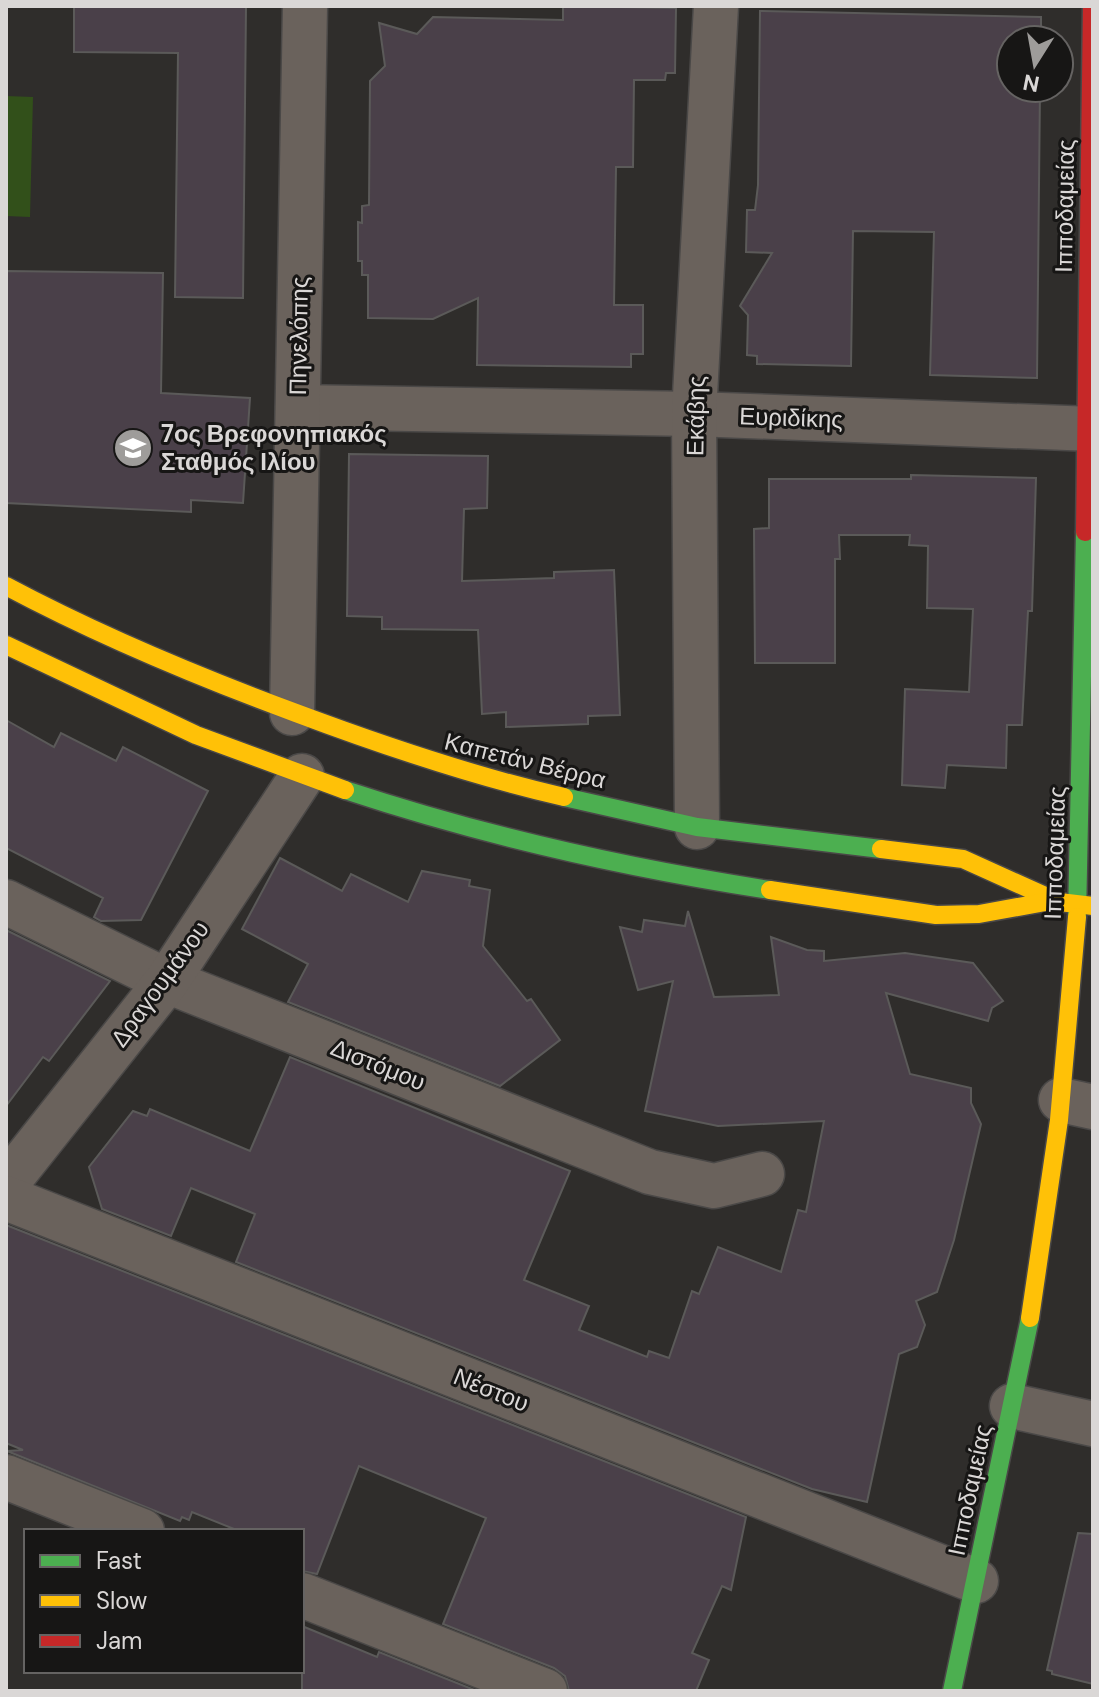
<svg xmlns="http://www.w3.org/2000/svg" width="1099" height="1697" viewBox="0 0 1099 1697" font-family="'DM Sans',sans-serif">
  <rect width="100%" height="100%" fill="#2f2d2b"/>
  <path fill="#32501a" d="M6,96L33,97L30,217L6,216Z"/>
  <g fill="#4a4049" stroke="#5b5a59" stroke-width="2">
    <path d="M74,6H246L243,298L175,297L178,53L74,52Z"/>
    <path d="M563,6L676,8L675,73H666L665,80H634L633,167H616L614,305H643V354H631V367L477,365L478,298L433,319L368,318V275H362V261H358V222L362,223V206L369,205L370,81L385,66L379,23L417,34L433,17L563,20Z"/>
    <path d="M760,11L1041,17V40H1011V88H1040L1037,378L930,375L934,232L853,231L851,366L757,364V356L747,355L748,315L740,306L772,253L746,252L747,210H755L758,185Z"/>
    <path d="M6,271L163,273L161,393L250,398L243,503L191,500V512L6,503Z"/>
    <path d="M349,454L488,456L487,508L464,509L462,581L554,578V572L614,570L620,715L588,716V724L506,727V712L482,714L478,630L382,629V617L347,616Z"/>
    <path d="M911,475L1036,478L1032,611H1028L1022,725H1007L1006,768L947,765L945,788L902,785L905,689L969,692L973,609L927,608L928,546L909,545L910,535H839L840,559H835V663H755L754,529L769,528V479H911Z"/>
    <path d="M6,720L54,747L61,733L116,761L123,747L208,791L141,920L101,921L94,917L103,898L6,848Z"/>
    <path d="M280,858L342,891L351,874L408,902L422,871L470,880L469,886L490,890L483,946L527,1001L531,999L560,1040L500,1086L288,1002L308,964L242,929Z"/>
    <path d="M688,911L714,997L779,995L771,937L807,950L824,951V961L905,953L973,963L1003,1001L992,1008L988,1021L886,993L910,1074L971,1088V1103L981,1124L954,1240L937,1292L916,1301L925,1325L917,1347L899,1354L867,1502L812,1489L236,1262L255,1214L191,1188L171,1236L102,1209L89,1167L133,1111L147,1116L150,1109L250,1151L290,1057L570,1171L524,1280L589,1306L579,1330L647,1357L649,1351L669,1358L692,1291L699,1294L718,1247L781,1272L798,1210L806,1212L824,1121L718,1126L645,1111L673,981L638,990L620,927L642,932L644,920L685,926Z"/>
    <path d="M6,930L110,981L49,1061L43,1057L6,1106Z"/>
    <path d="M6,1225L746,1517L731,1590L722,1586L692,1653L709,1660L696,1691H569L565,1676L554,1668L443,1624L486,1518L359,1466L317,1574L302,1571V1531H239L192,1512L189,1520L182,1517L180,1521L7,1451L23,1450L6,1443Z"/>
    <path d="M1078,1533L1093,1534V1684L1052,1674V1671L1047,1670Z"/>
    <path d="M302,1626L377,1657L379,1652L477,1691H302Z"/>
  </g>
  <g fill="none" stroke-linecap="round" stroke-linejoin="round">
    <defs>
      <g id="street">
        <path d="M298,407L694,414L1093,429"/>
        <path d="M292,713L305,6"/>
        <path d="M697,827L694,414L716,6"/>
        <path d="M6,902L167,981L650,1172L714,1186L762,1174"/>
        <path d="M1061,1100L1093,1107"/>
        <path d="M6,1184L167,981L302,776"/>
        <path d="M6,1198L976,1581"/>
        <path d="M1012,1406L1093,1424"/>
        <path d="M6,1477L142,1531"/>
        <path d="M302,1595L545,1691"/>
      </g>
      <g id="fast">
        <path d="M345,790C484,836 626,868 770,890"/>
        <path d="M564,797L697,827L881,849"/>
        <path d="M1077,917L1085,532"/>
        <path d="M952,1691L1030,1318"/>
      </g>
      <g id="slow">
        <path d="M6,586C100,636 196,676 296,713C384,746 472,776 564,797"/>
        <path d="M6,645L196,735L345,790"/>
        <path d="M881,849L963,859L1054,900"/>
        <path d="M770,890L936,915L979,914L1051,901L1093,906"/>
        <path d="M1030,1318L1059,1120L1077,917"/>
      </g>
      <path id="jam" d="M1085,532L1092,6"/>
    </defs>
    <use href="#street" stroke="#4a4847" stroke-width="47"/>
    <use href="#fast" stroke="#4a4847" stroke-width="21"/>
    <use href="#slow" stroke="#4a4847" stroke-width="21"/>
    <use href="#jam" stroke="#4a4847" stroke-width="21"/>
    <use href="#street" stroke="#6a625c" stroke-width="44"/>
    <use href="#fast" stroke="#4caf50" stroke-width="18"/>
    <use href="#slow" stroke="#ffc107" stroke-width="18"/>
    <use href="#jam" stroke="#c62828" stroke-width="18"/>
  </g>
  <defs>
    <symbol id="school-disc" viewBox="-11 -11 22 22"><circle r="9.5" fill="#9e9c9a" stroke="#171615"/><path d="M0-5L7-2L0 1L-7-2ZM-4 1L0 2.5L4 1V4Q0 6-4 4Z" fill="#fff"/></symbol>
  </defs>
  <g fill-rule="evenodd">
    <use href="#school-disc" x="111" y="426" width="44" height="44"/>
  </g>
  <g text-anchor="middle" stroke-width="6" stroke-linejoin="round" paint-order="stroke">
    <g font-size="24" fill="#dad7d6" stroke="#171615">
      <text transform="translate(1065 206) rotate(-89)" y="8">Ιπποδαμείας</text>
      <text transform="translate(299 336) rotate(-89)" y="8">Πηνελόπης</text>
      <text transform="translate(696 416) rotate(-89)" y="8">Εκάβης</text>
      <text transform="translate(791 418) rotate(2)" y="8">Ευριδίκης</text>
      <text transform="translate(525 761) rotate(14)" y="8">Καπετάν Βέρρα</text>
      <text transform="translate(1055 853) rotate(-88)" y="8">Ιπποδαμείας</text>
      <text transform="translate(160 984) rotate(-54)" y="8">Δραγουμάνου</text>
      <text transform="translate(378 1065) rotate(22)" y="8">Διστόμου</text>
      <text transform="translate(491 1390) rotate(22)" y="8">Νέστου</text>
      <text transform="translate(970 1490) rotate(-78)" y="8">Ιπποδαμείας</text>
    </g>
    <g font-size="24" font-weight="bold" fill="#dad7d6" stroke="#171615" text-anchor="start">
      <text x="161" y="442">7ος Βρεφονηπιακός<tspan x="161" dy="28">Σταθμός Ιλίου</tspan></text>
    </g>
  </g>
  <rect width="1099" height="1697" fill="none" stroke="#dad7d6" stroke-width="16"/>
  <rect x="24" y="1529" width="280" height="144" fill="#171615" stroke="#656362" stroke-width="2"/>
  <rect x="40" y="1555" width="40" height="12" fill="#4caf50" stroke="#656362" stroke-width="2"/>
  <text x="96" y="1569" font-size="24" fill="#dad7d6">Fast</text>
  <rect x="40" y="1595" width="40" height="12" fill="#ffc107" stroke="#656362" stroke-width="2"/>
  <text x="96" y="1609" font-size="24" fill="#dad7d6">Slow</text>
  <rect x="40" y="1635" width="40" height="12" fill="#c62828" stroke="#656362" stroke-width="2"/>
  <text x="96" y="1649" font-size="24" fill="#dad7d6">Jam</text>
  <g transform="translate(1035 64) rotate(191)"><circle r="38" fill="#171615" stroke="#656362" stroke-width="2"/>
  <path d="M0-6L14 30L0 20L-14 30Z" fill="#9e9c9a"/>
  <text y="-12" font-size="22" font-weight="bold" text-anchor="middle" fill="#dad7d6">N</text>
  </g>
</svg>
